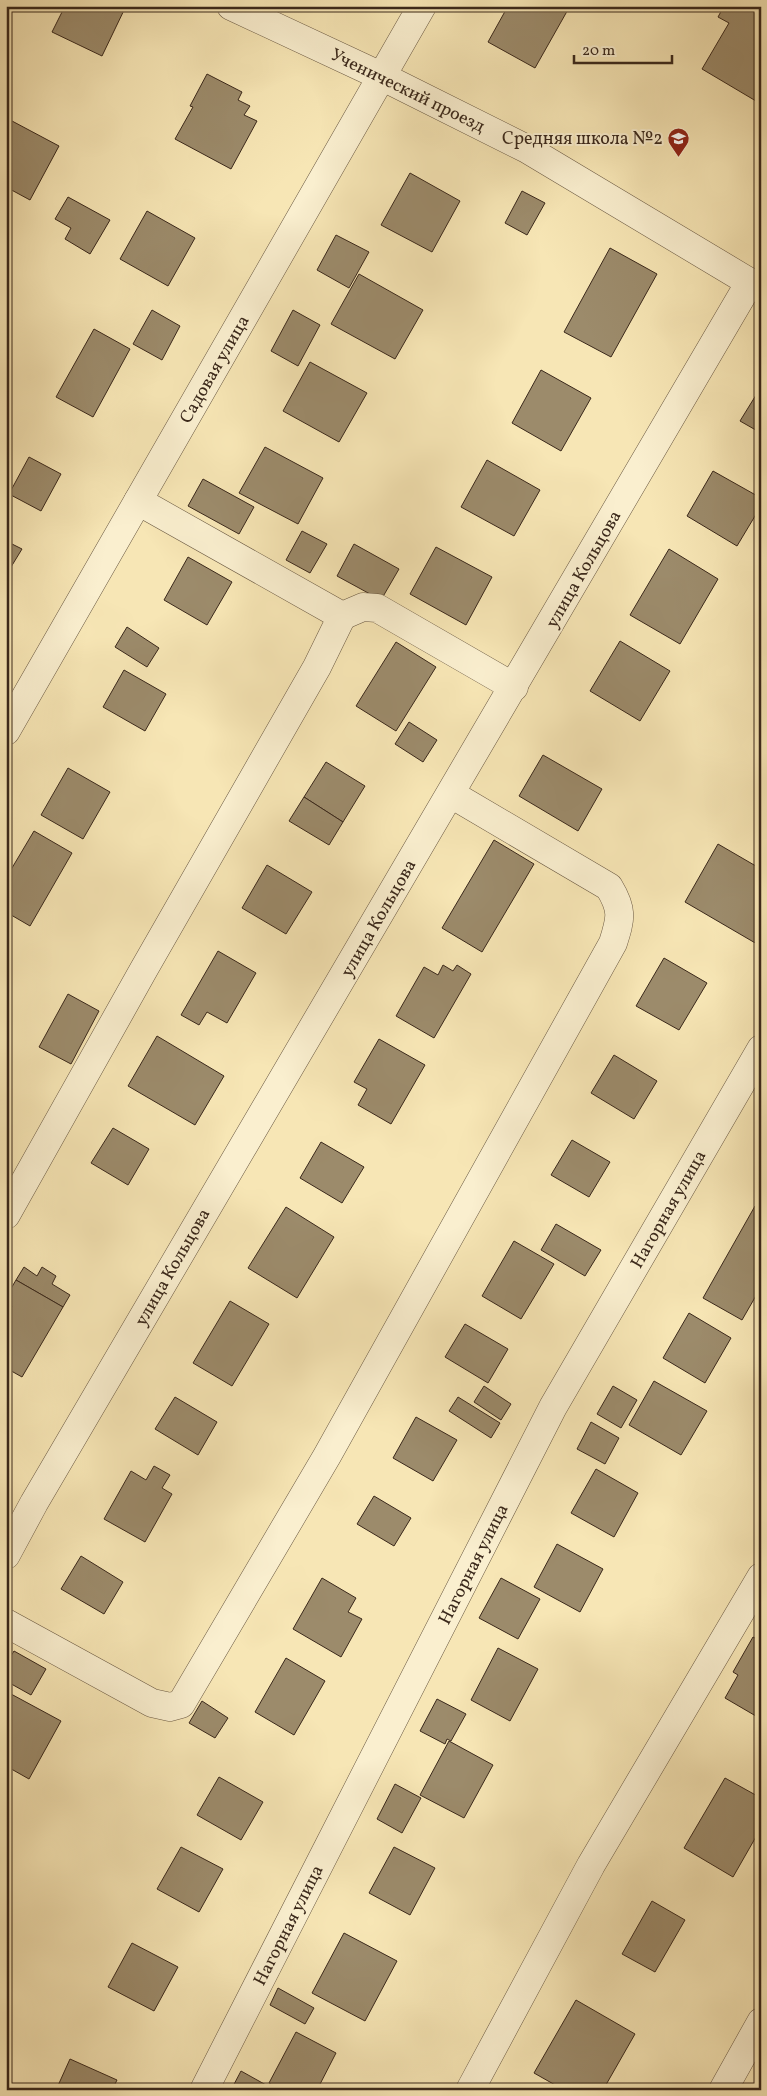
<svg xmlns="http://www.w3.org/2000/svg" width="767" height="2096" viewBox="0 0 767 2096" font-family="Vollkorn,serif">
  <rect width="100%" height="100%" fill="#f7e6b5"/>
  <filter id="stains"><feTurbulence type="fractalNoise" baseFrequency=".004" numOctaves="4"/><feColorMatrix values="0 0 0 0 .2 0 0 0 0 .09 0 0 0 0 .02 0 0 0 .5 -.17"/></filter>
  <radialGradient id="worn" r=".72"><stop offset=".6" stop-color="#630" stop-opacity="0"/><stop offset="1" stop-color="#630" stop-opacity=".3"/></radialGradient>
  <g fill="#9c8b6b" stroke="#3a281b">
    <path d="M65,6H126L102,56L52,32Z"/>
    <path d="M508,6H570L535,68L488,42Z"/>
    <path d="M724,6H761V104L702,69L729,23L718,17Z"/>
    <path d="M207,74L242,92L238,100L250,106L244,115L257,121L231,169L175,139L193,107L190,106Z"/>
    <path d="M12,121L59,146L30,200L6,187V132Z"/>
    <path d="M410,173L460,201L432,252L381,225Z"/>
    <path d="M522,191L545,203L527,235L505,223Z"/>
    <path d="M68,197L110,220L90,254L65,239L71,228L55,219Z"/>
    <path d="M147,211L195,238L168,286L120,259Z"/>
    <path d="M336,235L369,252L349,288L317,270Z"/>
    <path d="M610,248L657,274L611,357L564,332Z"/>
    <path d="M359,274L423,310L395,359L331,324Z"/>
    <path d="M152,310L180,326L162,360L133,344Z"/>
    <path d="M293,310L320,325L298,366L271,351Z"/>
    <path d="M94,329L130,349L93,417L56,397Z"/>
    <path d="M310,362L367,393L339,442L283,411Z"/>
    <path d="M541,370L591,398L561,451L512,423Z"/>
    <path d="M761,387V433L740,421Z"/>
    <path d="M265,447L323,478L298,524L239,493Z"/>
    <path d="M29,457L61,474L41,511L9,494Z"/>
    <path d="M487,460L540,490L514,536L461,507Z"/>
    <path d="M713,471L761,498V506L737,546L687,516Z"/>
    <path d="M203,479L254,507L239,534L188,506Z"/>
    <path d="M302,531L327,544L310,573L286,560Z"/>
    <path d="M6,541L22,549L11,567L6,564Z"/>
    <path d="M354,544L399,569L381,600L337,576Z"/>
    <path d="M436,547L492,577L466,625L410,594Z"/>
    <path d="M669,549L718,579L680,644L630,615Z"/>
    <path d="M188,557L232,582L207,625L164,600Z"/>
    <path d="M127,627L159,648L147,667L115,647Z"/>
    <path d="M620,641L670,671L640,721L590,691Z"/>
    <path d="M396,642L436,667L396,731L356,706Z"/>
    <path d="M124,670L166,694L145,731L103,707Z"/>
    <path d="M409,722L437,740L423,762L395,744Z"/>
    <path d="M543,755L602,789L578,831L519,796Z"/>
    <path d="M326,762L365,786L343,822L304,797Z"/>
    <path d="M68,768L110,792L83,839L41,815Z"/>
    <path d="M304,797L343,822L329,845L289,821Z"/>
    <path d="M34,831L72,853L30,926L6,912V878Z"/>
    <path d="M494,840L534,864L482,952L442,928Z"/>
    <path d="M718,844L761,869V938L757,944L685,902Z"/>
    <path d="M267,865L312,892L286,934L242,908Z"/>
    <path d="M218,951L256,973L227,1023L207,1012L199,1025L181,1015Z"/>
    <path d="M664,958L707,983L679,1030L636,1006Z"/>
    <path d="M443,965L453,971L457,965L471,974L434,1038L396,1016L424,967L438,975Z"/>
    <path d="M68,994L99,1011L71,1064L39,1047Z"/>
    <path d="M157,1036L224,1076L195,1125L128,1086Z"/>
    <path d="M379,1039L425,1065L391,1124L358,1105L367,1089L354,1082Z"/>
    <path d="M614,1055L657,1081L634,1119L591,1093Z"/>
    <path d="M113,1128L149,1149L128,1185L91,1163Z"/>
    <path d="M572,1140L610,1162L589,1197L551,1175Z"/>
    <path d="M321,1142L364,1167L342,1203L300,1178Z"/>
    <path d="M755,1206L761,1209V1287L742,1320L703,1298Z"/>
    <path d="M286,1207L334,1237L297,1298L248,1268Z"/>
    <path d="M556,1224L601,1250L585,1276L541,1250Z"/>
    <path d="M514,1241L554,1264L521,1319L482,1296Z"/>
    <path d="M24,1267L37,1276L42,1267L56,1276L52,1284L70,1295L63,1307L16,1280Z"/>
    <path d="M16,1280L63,1307L22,1377L6,1368V1315L12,1306L6,1302V1297Z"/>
    <path d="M230,1301L269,1324L232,1386L193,1363Z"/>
    <path d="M689,1313L731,1338L705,1383L663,1358Z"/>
    <path d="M465,1324L508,1349L488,1383L445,1357Z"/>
    <path d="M654,1381L707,1411L681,1455L629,1425Z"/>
    <path d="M484,1386L511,1404L501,1420L474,1402Z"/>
    <path d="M613,1386L637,1400L621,1428L597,1414Z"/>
    <path d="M175,1397L217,1422L198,1455L155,1429Z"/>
    <path d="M458,1397L500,1423L491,1438L449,1411Z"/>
    <path d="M416,1417L457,1440L433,1481L393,1458Z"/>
    <path d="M591,1422L619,1438L605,1464L577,1449Z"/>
    <path d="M154,1466L170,1475L162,1488L172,1494L145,1542L104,1519L131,1471L146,1480Z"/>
    <path d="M596,1469L638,1493L614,1537L571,1513Z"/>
    <path d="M374,1496L411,1518L394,1546L357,1524Z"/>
    <path d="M557,1544L603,1569L580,1612L534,1587Z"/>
    <path d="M81,1556L123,1582L104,1614L61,1589Z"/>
    <path d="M322,1578L356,1598L348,1612L362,1619L341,1657L293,1629Z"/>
    <path d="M501,1578L540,1599L518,1639L479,1618Z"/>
    <path d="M753,1637L761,1641V1719L725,1698L738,1675L733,1672Z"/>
    <path d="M498,1648L538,1669L510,1721L471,1700Z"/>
    <path d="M14,1651L46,1669L31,1695L6,1681V1664Z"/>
    <path d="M286,1658L325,1681L294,1735L255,1712Z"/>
    <path d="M11,1694L61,1721L29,1779L6,1766V1703Z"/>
    <path d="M437,1699L466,1714L451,1741L447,1739L445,1744L420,1731Z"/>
    <path d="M202,1701L228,1718L215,1738L189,1723Z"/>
    <path d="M449,1741L493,1765L464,1818L420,1795Z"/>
    <path d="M219,1777L263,1802L241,1840L197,1815Z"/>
    <path d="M725,1778L761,1798V1828L733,1877L684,1848Z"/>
    <path d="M395,1784L421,1798L402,1833L377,1819Z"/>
    <path d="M181,1847L223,1869L199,1912L157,1889Z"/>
    <path d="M394,1847L435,1868L410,1915L369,1893Z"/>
    <path d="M652,1901L685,1920L655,1972L622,1954Z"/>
    <path d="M344,1933L397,1961L365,2021L312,1993Z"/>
    <path d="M132,1943L178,1967L154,2011L108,1987Z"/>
    <path d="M278,1988L314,2008L305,2024L270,2005Z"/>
    <path d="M576,2000L635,2034L603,2090H564L534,2073Z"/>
    <path d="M296,2032L336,2053L317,2090H281L269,2083Z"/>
    <path d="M70,2059L117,2080L112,2090H56Z"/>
    <path d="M241,2071L275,2090H231Z"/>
  </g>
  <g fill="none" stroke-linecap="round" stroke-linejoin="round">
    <defs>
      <g id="minor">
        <path d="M231,6L383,77L527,149L761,289"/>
        <path d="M138,501L342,616L363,607L377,608L514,687"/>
        <path d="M6,731L422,6"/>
        <path d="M6,1215L144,969L317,667L342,616"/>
        <path d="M6,1555L34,1503L750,282"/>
        <path d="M6,1623L152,1703L170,1707L181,1704L327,1456L613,943C621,918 623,910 609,887L451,794"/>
        <path d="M204,2090L553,1407L761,1049"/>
        <path d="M470,2090L591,1865L761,1577"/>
        <path d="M723,2090L761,2022"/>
      </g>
    </defs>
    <use href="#minor" stroke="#695842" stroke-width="29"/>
    <use href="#minor" stroke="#faefcf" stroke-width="28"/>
  </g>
  <defs>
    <symbol id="school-pin" viewBox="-11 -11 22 30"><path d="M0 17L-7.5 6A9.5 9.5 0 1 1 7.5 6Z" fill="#8f2418" stroke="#faefcf"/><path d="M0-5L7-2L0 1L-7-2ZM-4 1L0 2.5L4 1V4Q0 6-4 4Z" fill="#fff"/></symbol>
  </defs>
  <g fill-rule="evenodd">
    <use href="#school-pin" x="666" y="126" width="25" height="34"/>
  </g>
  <g text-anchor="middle" stroke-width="4" stroke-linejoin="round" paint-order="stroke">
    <g font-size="18" fill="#3a281b" stroke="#faefcf">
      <text transform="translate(408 90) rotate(26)" y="6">Ученический проезд</text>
      <text transform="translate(214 369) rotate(-60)" y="6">Садовая улица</text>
      <text transform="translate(583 569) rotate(-60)" y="6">улица Кольцова</text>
      <text transform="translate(378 918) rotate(-60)" y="6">улица Кольцова</text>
      <text transform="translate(668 1209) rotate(-60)" y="6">Нагорная улица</text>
      <text transform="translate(172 1267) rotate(-60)" y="6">улица Кольцова</text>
      <text transform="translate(473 1564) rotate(-63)" y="6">Нагорная улица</text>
      <text transform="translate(288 1925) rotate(-63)" y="6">Нагорная улица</text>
    </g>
    <g font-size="18" fill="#3a281b" stroke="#faefcf" text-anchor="end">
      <text x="663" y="144">Средняя школа №2</text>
    </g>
  </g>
  <rect width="767" height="2096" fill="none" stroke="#f7e6b5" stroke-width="25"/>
  <rect x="8" y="8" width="752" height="2081" fill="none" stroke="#3a281b" stroke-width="2.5"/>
  <rect x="12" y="12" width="742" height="2071" fill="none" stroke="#3a281b"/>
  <path d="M574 55v8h98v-8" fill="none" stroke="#3a281b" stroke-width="2.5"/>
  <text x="582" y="55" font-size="15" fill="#3a281b" stroke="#faefcf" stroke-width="4" paint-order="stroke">20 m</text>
  <rect width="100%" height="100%" filter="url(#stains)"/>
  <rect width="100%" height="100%" fill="url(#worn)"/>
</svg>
